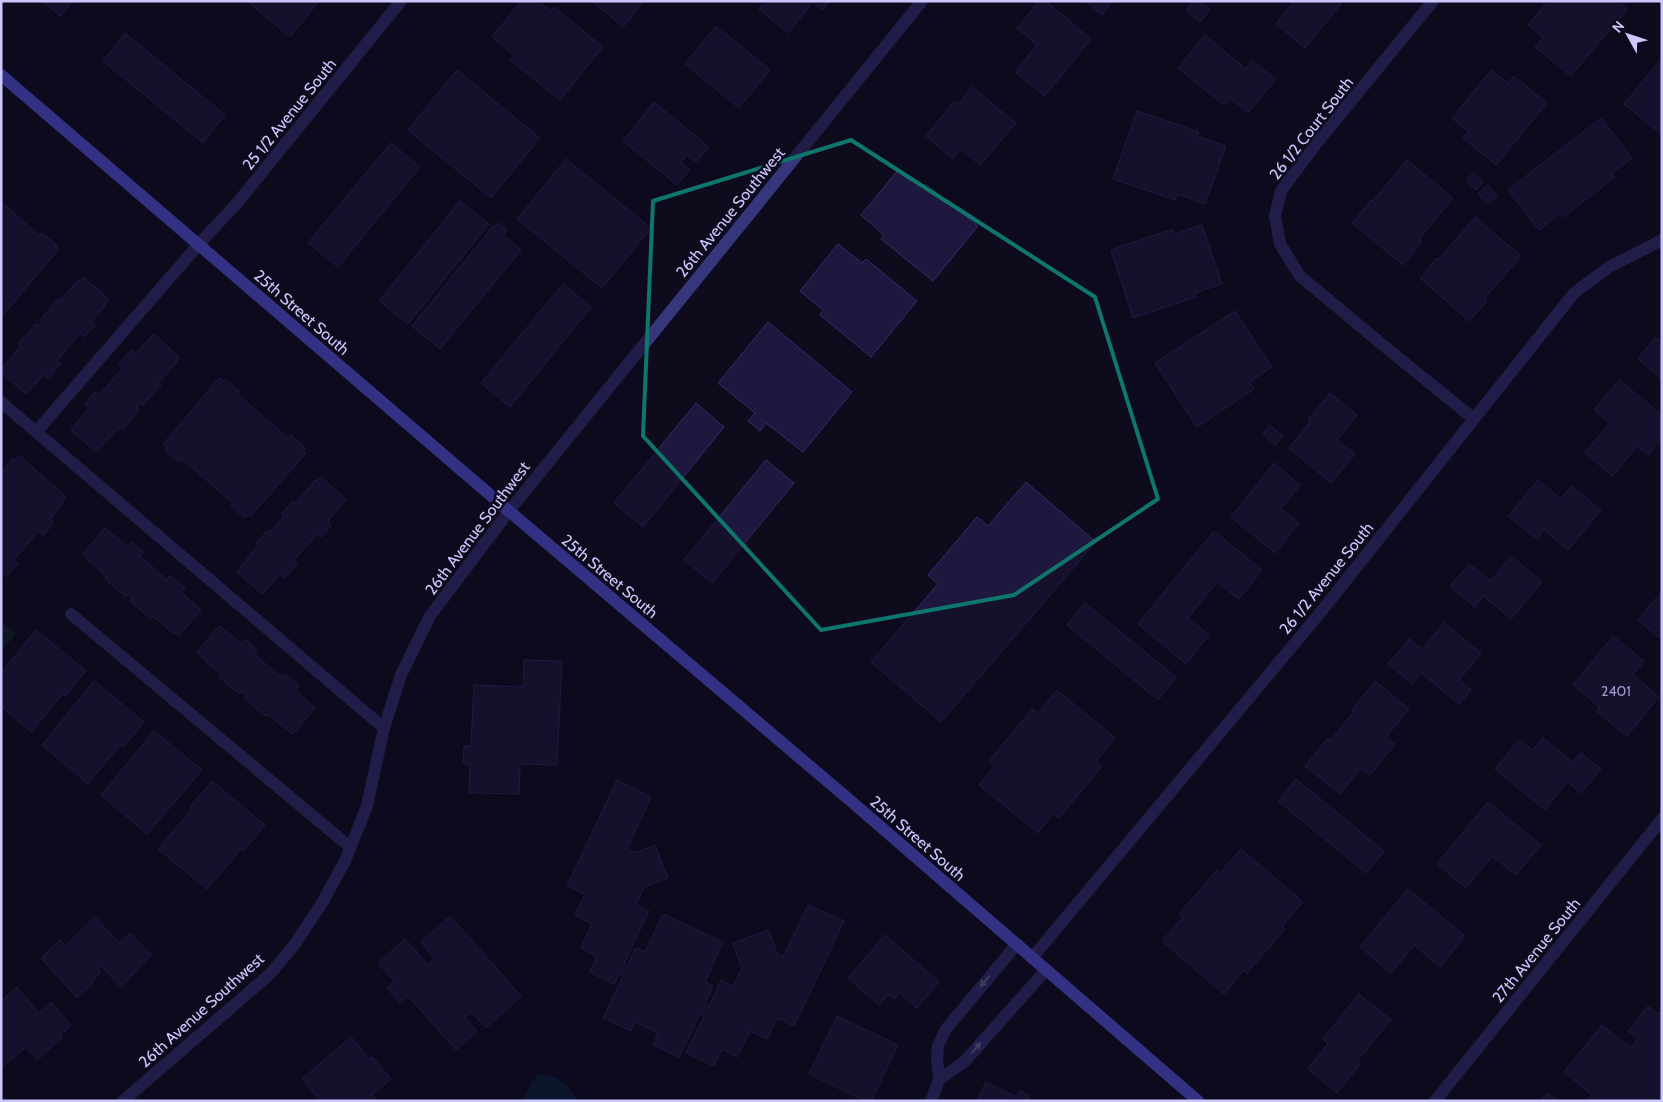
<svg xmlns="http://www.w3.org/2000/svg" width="1663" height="1102" viewBox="0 0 1663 1102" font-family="Cabin,sans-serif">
  <rect width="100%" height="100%" fill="#0e0b1d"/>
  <path fill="#0f2725" d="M1,621L16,634L1,651Z"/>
  <path fill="#0c2241" d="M539,1074C562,1076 565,1084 579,1101H522L531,1083Z"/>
  <g fill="#1e183e" stroke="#342a6a">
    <path d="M42,1H73L60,16Z"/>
    <path d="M247,1H319L290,37Z"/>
    <path d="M521,1H538L550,11L554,7L603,47L560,100L510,60L514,55L492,37Z"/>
    <path d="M592,1H644L623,27Z"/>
    <path d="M765,1H830L822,10L813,2L788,33L759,9Z"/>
    <path d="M1039,1H1046L1091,39L1045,96L1015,72L1037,45L1017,28Z"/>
    <path d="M1086,1H1113L1102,15Z"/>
    <path d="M1193,1H1199L1210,10L1200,22L1186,10Z"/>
    <path d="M1294,1H1337L1341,4L1305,48L1276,24Z"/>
    <path d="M1548,1H1618L1627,9L1571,76L1535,47L1543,37L1528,25Z"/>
    <path d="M716,26L770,70L739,108L685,64Z"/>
    <path d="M125,33L225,115L203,143L103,61Z"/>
    <path d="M1205,35L1246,69L1252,60L1276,79L1248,113L1230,98L1224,105L1178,68Z"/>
    <path d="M1662,58V135L1624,104Z"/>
    <path d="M457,70L540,138L491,198L408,130Z"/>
    <path d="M1491,70L1508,83L1514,76L1547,103L1496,165L1463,138L1468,131L1452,118Z"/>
    <path d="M972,87L1016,123L980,165L961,149L953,159L926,136L954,101L958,104Z"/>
    <path d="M654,102L709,147L696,162L687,155L681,163L690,170L677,185L623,141Z"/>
    <path d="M1137,111L1199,132L1197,136L1226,146L1205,204L1177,194L1175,200L1113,179Z"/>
    <path d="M1601,118L1632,158L1612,173L1615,177L1563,217L1560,213L1539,230L1508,190Z"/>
    <path d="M391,143L420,167L338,267L308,243Z"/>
    <path d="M566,159L651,228L602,288L517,219Z"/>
    <path d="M1407,160L1453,198L1419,239L1422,242L1403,265L1352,223L1371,200L1373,201Z"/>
    <path d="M899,169L922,188L926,184L978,226L933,281L881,239L884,235L861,215Z"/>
    <path d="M1473,173L1483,182L1476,190L1466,181Z"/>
    <path d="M1488,185L1497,197L1487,204L1478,193Z"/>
    <path d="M460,201L489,224L408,324L379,301Z"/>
    <path d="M1,202L40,236L42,233L58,246L55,248L58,250L2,316Z"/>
    <path d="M1475,217L1521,256L1484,299L1487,301L1469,321L1420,278L1437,258L1439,259Z"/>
    <path d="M498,223L507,230L503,235L521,250L440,349L412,326L493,226L494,228Z"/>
    <path d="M1202,225L1222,284L1195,293L1196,297L1133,318L1111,250L1173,229L1175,234Z"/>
    <path d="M838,244L862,263L866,259L917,301L871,357L820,315L823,310L800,291Z"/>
    <path d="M83,277L109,299L105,304L106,305L91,322L95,325L84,337L80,333L57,361L61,364L48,378L44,375L26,394L1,373L4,368L3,367L21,346L18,344L36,324L39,326L43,321L41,319L58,299L60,301L78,280L79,282Z"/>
    <path d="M563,284L591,307L510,407L481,383Z"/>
    <path d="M1235,311L1272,367L1249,382L1254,389L1197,427L1155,363Z"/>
    <path d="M768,322L852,392L803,452L766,423L760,431L748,421L755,413L718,383Z"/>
    <path d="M154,334L179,357L176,361L177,362L159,382L161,385L143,405L141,403L136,408L139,410L122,430L119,428L96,452L71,430L89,408L85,404L95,392L99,395L123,368L119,364L131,350L135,354Z"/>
    <path d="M1655,337L1662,342V379L1638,359Z"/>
    <path d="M219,378L223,381L225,379L239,391L237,394L288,438L291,435L305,448L303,450L306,453L250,517L248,515L245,518L231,506L233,503L182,459L179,462L165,450L167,447L164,443Z"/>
    <path d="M1619,380L1662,415V437L1648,455L1637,446L1613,476L1585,453L1610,423L1594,410Z"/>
    <path d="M1330,393L1357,415L1337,440L1355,454L1331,483L1289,448L1310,422L1308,420Z"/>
    <path d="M696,403L724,427L643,527L614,503Z"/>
    <path d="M1270,425L1283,436L1275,445L1263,434Z"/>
    <path d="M19,455L66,497L62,501L64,502L50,519L54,523L43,535L39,531L14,559L18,563L6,577L2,573L1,574V472L13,458L15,460Z"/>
    <path d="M766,460L794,483L712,583L684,560Z"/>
    <path d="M1274,463L1300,485L1281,509L1299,523L1275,553L1231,517Z"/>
    <path d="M321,477L346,499L328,521L332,525L321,537L317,534L294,560L297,564L285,578L281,574L262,594L237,572L241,568L240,567L258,545L256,543L268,530L270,532L284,516L282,513L293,501L296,503L315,480L316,481Z"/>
    <path d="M1538,480L1561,499L1571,486L1601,510L1568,550L1544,530L1537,539L1508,516Z"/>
    <path d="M1026,482L1096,542L941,722L871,662L938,584L928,575L977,517L988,526Z"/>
    <path d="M105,528L127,546L131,542L143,552L140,556L167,580L170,575L185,588L181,592L201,610L179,636L175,633L174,634L153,616L151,619L130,601L132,598L127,594L125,596L105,579L107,577L87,559L88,558L83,554Z"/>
    <path d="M1214,531L1262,570L1239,599L1217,582L1188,618L1209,635L1186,664L1138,624Z"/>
    <path d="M1511,556L1542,582L1511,619L1483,596L1475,607L1450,586L1469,564L1491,581Z"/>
    <path d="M1662,591V640L1638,620Z"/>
    <path d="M1085,603L1176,677L1158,700L1067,625Z"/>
    <path d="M1444,623L1481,653L1459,680L1471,690L1459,704L1421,673L1412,684L1388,664L1409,639L1422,649Z"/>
    <path d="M219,626L242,644L245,639L257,650L254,654L281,677L285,674L299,686L295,690L315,708L293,734L267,714L265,716L244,698L247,696L241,692L239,694L219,677L221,675L201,657L202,656L197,652Z"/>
    <path d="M36,630L86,671L65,696L62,695L31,732L1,706V673Z"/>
    <path d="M1613,636L1644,661L1633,675L1659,697L1627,736L1596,711L1600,707L1573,685Z"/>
    <path d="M524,660L562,661L557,765L520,764L519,794L469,793L470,764H463L464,746H471L474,685L523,687Z"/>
    <path d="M94,681L144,722L123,747L120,745L88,784L42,745Z"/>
    <path d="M1375,681L1409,709L1386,737L1395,744L1370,775L1361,768L1340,794L1305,766L1328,738L1331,740L1354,711L1352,710Z"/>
    <path d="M1057,690L1115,738L1096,761L1102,766L1059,818L1053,813L1038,833L979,785L995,766L989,761L1032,709L1038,713Z"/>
    <path d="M154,731L202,770L147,834L101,795Z"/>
    <path d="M1543,738L1573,762L1581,753L1601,769L1581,793L1567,782L1545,810L1495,769L1519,740L1533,750Z"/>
    <path d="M1296,779L1384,851L1366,873L1278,801Z"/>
    <path d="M617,780L651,797L627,849L635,853L655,845L668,878L644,887L636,905L649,911L624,963L628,965L636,948L645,952L663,914L723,942L705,982L713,986L705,1004L709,1006L721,980L733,986L742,969L733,943L769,930L777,954L783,957L808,905L844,921L794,1026L777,1018L767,1039L750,1031L737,1057L722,1049L714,1066L686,1053L704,1016L700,1014L679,1057L653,1045L658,1033L635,1022L631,1031L603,1018L623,976L619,974L614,984L590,972L597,956L581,948L592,924L575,915L585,894L567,886Z"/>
    <path d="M212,781L265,825L243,851L241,849L207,889L158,849L192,809L190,807Z"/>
    <path d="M1488,802L1541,845L1516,875L1492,856L1466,888L1437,864Z"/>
    <path d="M1241,849L1303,902L1282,926L1285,929L1247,973L1244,970L1224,994L1162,941L1183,917L1179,914L1217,870L1220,873Z"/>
    <path d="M1408,889L1465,936L1440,967L1414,945L1391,973L1360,947Z"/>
    <path d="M450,916L521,996L486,1028L471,1012L465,1018L477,1031L456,1050L408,996L400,1003L387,988L394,981L378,963L405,939L428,965L435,959L421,942Z"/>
    <path d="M95,917L119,943L130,933L151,955L121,987L101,966L98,968L101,972L91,982L93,983L77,998L41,958L60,940L65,946Z"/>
    <path d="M885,935L939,982L917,1008L900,993L895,999L889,994L879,1005L848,978Z"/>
    <path d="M17,987L39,1013L51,1002L71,1026L60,1035L62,1038L37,1060L26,1047L1,1068V1001Z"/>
    <path d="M1359,994L1391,1020L1357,1061L1360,1064L1337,1093L1308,1069L1328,1044L1323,1039Z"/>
    <path d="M1648,1006L1658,1014L1662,1010V1101H1587L1592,1095L1564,1072L1602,1025L1630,1048L1638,1039L1628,1031Z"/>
    <path d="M837,1016L898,1045L871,1101H865L809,1074Z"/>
    <path d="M351,1037L369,1059L372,1057L391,1079L372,1095L377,1101H320L302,1079Z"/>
    <path d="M986,1082L1017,1097L1020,1091L1030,1096L1027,1101H977Z"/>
    <path d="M1547,1093L1557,1101H1541Z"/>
  </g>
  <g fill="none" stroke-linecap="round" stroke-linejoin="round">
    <g stroke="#36367c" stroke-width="12">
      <path d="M1,402L384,728"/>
      <path d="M36,432L199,244"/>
      <path d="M71,614L350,847"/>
    </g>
    <g stroke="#36367c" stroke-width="12">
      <path d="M1433,1L1316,144L1281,191L1275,216L1280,244L1300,276L1384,346L1474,419"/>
      <path d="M199,244L238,202L401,1"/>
      <path d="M509,511L922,1"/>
      <path d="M1032,958L1320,613L1574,293L1609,267L1662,240"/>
      <path d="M939,1080L965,1061L1046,970"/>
      <path d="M931,1101L939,1080L937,1057L938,1046L946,1029L1017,944"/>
      <path d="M1435,1101L1662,819"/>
    </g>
    <path stroke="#36367c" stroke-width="12" d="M123,1101L270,974L295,944L322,903L345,861L367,806L384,728L401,675L430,616L509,511"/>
    <path stroke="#5f61fe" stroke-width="12" d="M1,75L509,511L852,802L1198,1101"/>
  </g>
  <defs><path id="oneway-solid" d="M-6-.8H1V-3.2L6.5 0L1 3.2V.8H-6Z" transform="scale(1.25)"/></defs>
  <g fill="#7a78b7">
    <use href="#oneway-solid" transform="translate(985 981) rotate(131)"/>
    <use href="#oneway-solid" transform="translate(976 1048) rotate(-49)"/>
  </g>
  <path d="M0 0H1663V1102H0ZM851,140L1095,297L1158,499L1014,595L821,630L643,436L653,201Z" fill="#0e0b1d" fill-opacity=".55" fill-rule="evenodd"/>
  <path fill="none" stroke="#0f766e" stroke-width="4" stroke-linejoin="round" d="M851,140L1095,297L1158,499L1014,595L821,630L643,436L653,201Z"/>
  <g text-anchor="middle" stroke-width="5" stroke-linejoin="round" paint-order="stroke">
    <g font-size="14" fill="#a09ccf">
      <text x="1616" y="696">2401</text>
    </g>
    <g font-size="16" fill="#ccc8ff" stroke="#0e0b1d">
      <text transform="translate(289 114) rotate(-51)" y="6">25 1/2 Avenue South</text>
      <text transform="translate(1311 128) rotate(-52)" y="6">26 1/2 Court South</text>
      <text transform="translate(730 212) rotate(-51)" y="6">26th Avenue Southwest</text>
      <text transform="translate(302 312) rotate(41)" y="6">25th Street South</text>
      <text transform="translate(477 528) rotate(-53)" y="6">26th Avenue Southwest</text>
      <text transform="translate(610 576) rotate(40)" y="6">25th Street South</text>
      <text transform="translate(1326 578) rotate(-51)" y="6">26 1/2 Avenue South</text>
      <text transform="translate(918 838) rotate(41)" y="6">25th Street South</text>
      <text transform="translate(1536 950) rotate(-51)" y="6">27th Avenue South</text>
      <text transform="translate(201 1010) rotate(-42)" y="6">26th Avenue Southwest</text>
    </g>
  </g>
  <rect width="1663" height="1102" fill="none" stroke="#ccc8ff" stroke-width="5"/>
  <g transform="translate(1628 35) rotate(310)" stroke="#0e0b1d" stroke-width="4" paint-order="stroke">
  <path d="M0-4L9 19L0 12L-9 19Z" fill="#ccc8ff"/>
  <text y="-8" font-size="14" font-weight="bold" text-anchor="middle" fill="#ccc8ff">N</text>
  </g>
</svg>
